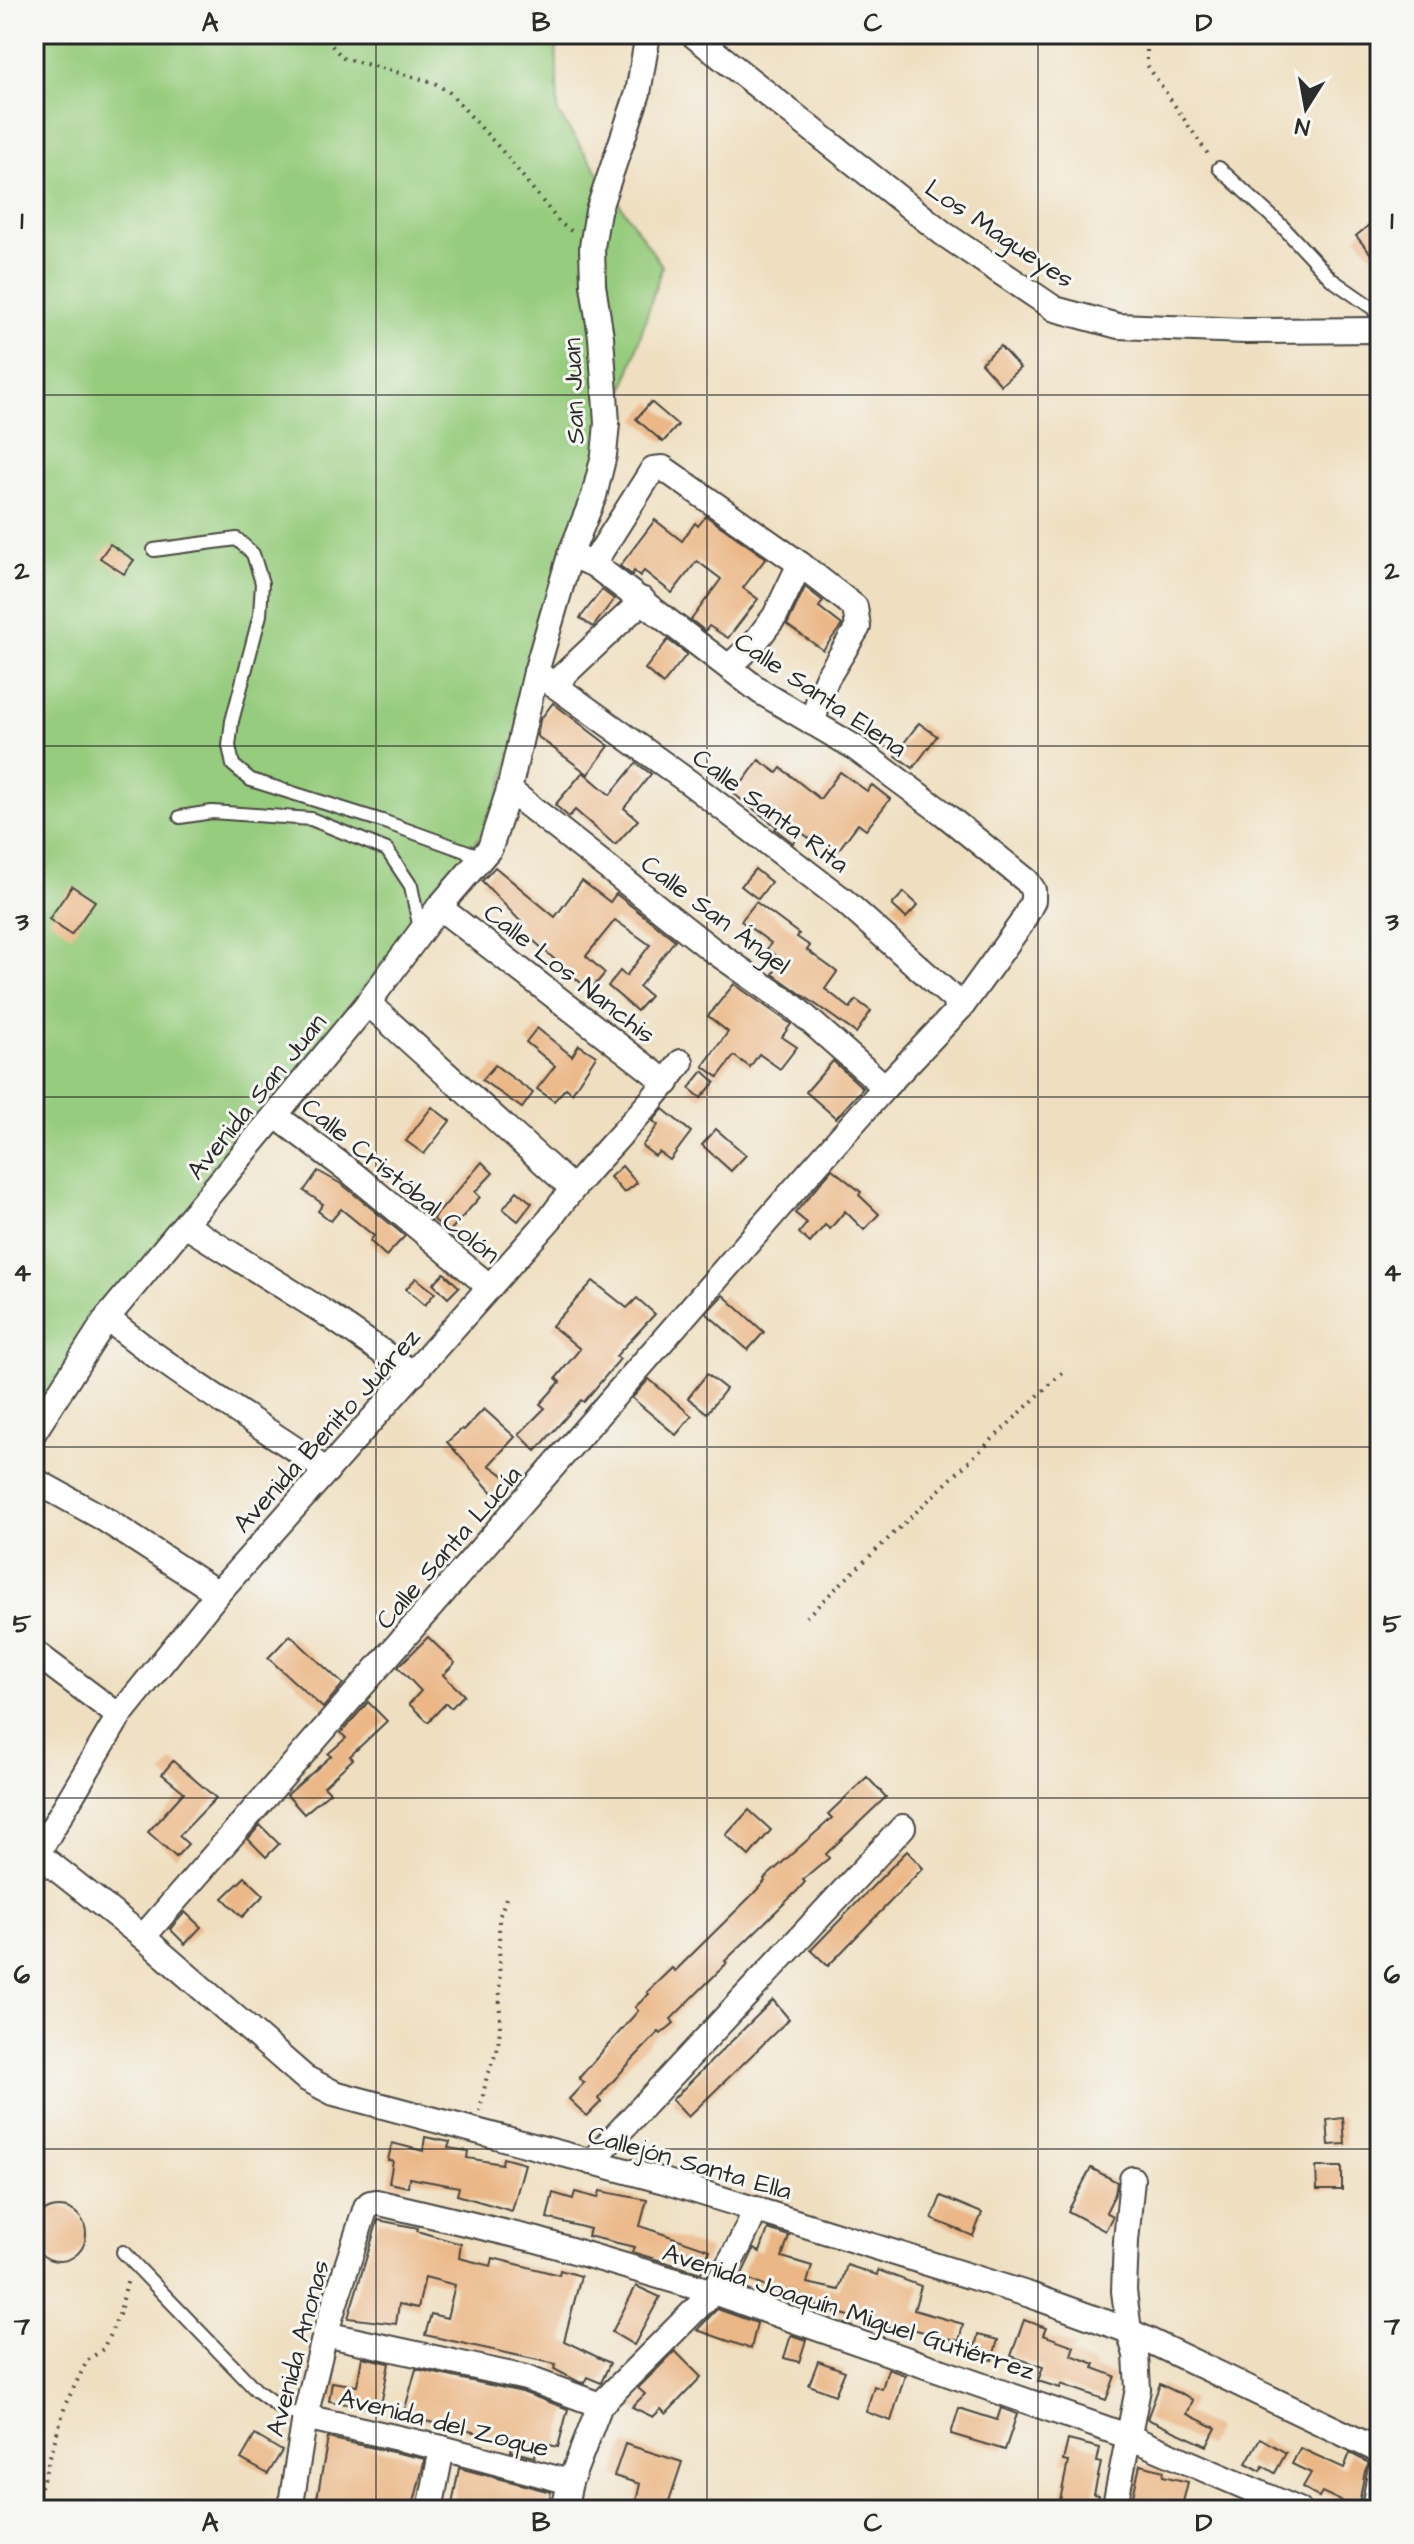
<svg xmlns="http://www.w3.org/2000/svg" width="1414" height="2544" viewBox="0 0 1414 2544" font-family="'Architects Daughter',sans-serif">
  <rect width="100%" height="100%" fill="#f6f6f2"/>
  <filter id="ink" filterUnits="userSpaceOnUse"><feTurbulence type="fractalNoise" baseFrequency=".0125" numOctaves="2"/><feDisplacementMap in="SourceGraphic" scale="16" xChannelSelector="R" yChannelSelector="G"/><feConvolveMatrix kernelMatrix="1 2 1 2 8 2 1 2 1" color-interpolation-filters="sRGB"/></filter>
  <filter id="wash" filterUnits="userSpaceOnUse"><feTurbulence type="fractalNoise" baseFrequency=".006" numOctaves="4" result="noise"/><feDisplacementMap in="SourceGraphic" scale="32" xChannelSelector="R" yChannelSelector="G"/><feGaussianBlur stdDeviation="1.8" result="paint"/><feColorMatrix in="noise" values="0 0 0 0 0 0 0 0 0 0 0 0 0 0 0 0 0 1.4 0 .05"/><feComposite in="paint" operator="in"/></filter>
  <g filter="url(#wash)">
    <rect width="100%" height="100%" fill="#efdfc0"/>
    <path fill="#96cc7d" stroke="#607c54" stroke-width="2" d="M34,34H556L558,113L662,266L491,822L34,1417Z"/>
    <g id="blocks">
      <g fill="#ebb786">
        <path d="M1380,216V265L1356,236Z"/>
        <path d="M1000,346L1020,368L1001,385L981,363Z"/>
        <path d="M651,402L678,425L663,442L636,419Z"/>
        <path d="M706,516L766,558L743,588L758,599L728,638L709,626L705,631L691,620L721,579L697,561L672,593L644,571L640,576L634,571L632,575L620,566L655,520L682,541L695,523L698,526Z"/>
        <path d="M110,544L134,560L124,574L100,558Z"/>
        <path d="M805,587L823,601L819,607L842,625L823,650L787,625Z"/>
        <path d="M602,590L614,599L593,627L580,618Z"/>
        <path d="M668,640L687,654L663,684L645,669Z"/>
        <path d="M553,703L609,746L588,774L537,736L540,720Z"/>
        <path d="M919,723L937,736L913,768L895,755Z"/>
        <path d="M759,760L777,773L781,768L820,799L840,772L867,791L872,785L890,799L866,830L858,824L836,853L817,839L814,842L801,832L793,843L775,829L777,827L734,794Z"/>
        <path d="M636,763L651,774L624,808L638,820L615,845L575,810L569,817L555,805L583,772L610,795Z"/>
        <path d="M495,867L555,917L582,881L610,902L616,894L675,940L639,987L650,996L637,1011L608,986L620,971L626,976L650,945L615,920L586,956L605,973L590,991L517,926L521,922L482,881Z"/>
        <path d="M755,869L771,882L758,899L741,886Z"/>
        <path d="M72,886L95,901L71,935L49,919Z"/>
        <path d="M904,892L918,905L906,918L892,905Z"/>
        <path d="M756,902L799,934L797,937L810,946L807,950L837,972L825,989L850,1008L856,1000L871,1011L856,1033L773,974L782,960L767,949L771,943L741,921Z"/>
        <path d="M734,984L791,1024L782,1037L797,1047L780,1069L759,1054L750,1067L734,1056L718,1077L703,1066L728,1032L708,1016Z"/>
        <path d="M537,1028L572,1056L579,1045L596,1056L572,1093L566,1088L554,1101L537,1089L555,1066L526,1042Z"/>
        <path d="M833,1061L863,1088L836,1118L806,1092Z"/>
        <path d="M495,1065L533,1093L522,1108L482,1080Z"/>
        <path d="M703,1071L715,1082L701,1098L689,1088Z"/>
        <path d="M432,1107L450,1121L424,1154L406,1141Z"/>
        <path d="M663,1109L691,1132L670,1160L659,1152L655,1156L642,1146L658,1125L653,1121Z"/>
        <path d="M716,1129L746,1155L731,1171L702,1145Z"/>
        <path d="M482,1162L493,1173L475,1192L480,1197L449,1232L433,1219Z"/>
        <path d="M622,1166L637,1183L624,1193L610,1177Z"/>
        <path d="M832,1169L861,1192L859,1195L879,1214L864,1230L845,1211L830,1229L825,1225L810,1243L799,1233L807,1223L795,1213Z"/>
        <path d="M318,1171L343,1185L405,1236L386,1256L370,1241L374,1236L341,1209L331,1221L318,1211L323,1204L304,1191Z"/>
        <path d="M517,1191L532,1203L518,1221L503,1209Z"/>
        <path d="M444,1273L459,1287L448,1298L433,1284Z"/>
        <path d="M416,1278L435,1293L425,1305L406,1289Z"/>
        <path d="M593,1281L627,1308L637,1298L655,1314L616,1356L620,1359L584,1402L581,1400L536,1451L519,1434L545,1408L540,1404L560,1382L556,1378L580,1349L552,1326Z"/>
        <path d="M723,1295L764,1332L748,1350L706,1313Z"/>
        <path d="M707,1374L726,1389L707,1413L688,1398Z"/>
        <path d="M649,1379L692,1416L676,1435L632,1398Z"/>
        <path d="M484,1409L515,1437L489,1465L513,1482L504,1496L498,1492L495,1496L447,1442L462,1429L464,1430Z"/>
        <path d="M290,1635L343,1684L323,1708L268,1658Z"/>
        <path d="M428,1637L455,1663L443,1675L464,1695L451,1708L446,1703L428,1722L409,1704L421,1691L398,1667Z"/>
        <path d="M368,1702L387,1721L350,1756L353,1759L324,1786L330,1792L304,1814L287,1795L331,1756L328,1754L346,1738L341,1733Z"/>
        <path d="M173,1761L216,1798L179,1836L188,1844L176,1857L148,1832L184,1792L162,1774Z"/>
        <path d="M867,1777L886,1797L826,1854L829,1858L803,1880L805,1882L798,1890L725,1961L727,1963L671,2019L674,2023L661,2034L659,2032L633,2059L606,2089L598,2099L601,2102L587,2116L569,2099L584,2083L579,2078L638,2011L635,2007L649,1994L647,1992L672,1968L675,1971L754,1893L765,1881L764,1879L832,1818L828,1814Z"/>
        <path d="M749,1810L771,1830L749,1856L726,1835Z"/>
        <path d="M260,1825L279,1844L266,1857L248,1839Z"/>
        <path d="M907,1851L923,1868L828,1966L811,1950Z"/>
        <path d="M245,1877L264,1895L242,1917L223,1898Z"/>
        <path d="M185,1912L201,1927L185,1944L170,1929Z"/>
        <path d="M773,2000L789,2019L688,2117L672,2100Z"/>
        <path d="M1343,2118L1345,2144L1329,2145L1327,2120Z"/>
        <path d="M425,2137L450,2142L448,2148L468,2151L467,2158L502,2164L503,2158L525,2164L512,2211L457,2195L459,2187L409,2178L408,2187L389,2183L393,2161L388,2160L392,2143L423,2151Z"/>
        <path d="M1316,2167H1342V2190H1317Z"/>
        <path d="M1091,2168L1117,2182L1115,2194L1106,2212L1113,2216L1105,2231L1068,2211Z"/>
        <path d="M600,2191L647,2200L640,2226L710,2250L701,2273L632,2252L634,2247L588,2236L590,2229L547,2218L553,2193L573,2199L575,2192L598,2198Z"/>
        <path d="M941,2196L982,2213L973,2236L932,2219Z"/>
        <circle cx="59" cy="2234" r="27"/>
        <path d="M378,2220L418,2228L417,2231L461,2244L459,2258L491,2266L493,2258L559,2275L560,2270L581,2276L564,2341L610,2363L601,2383L587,2377L584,2383L579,2382L554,2369L556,2364L425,2335L431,2314L447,2318L455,2285L425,2277L418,2308L399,2304L396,2324L348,2318Z"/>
        <path d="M768,2229L789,2236L782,2257L812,2266L807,2283L839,2290L847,2265L877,2275L878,2270L921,2286L914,2310L963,2324L959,2341L908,2328L906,2333L812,2305L813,2301L771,2289L741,2276L754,2249L760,2252Z"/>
        <path d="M636,2286L660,2297L634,2345L612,2332Z"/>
        <path d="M717,2309L757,2323L751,2349L697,2330Z"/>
        <path d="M1024,2320L1046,2328L1043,2335L1074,2346L1071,2355L1095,2364L1093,2368L1115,2376L1106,2400L1061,2384L1060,2388L1038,2381L1043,2367L1011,2356Z"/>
        <path d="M791,2335L806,2340L799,2362L784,2358Z"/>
        <path d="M978,2335L998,2340L992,2360L973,2355Z"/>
        <path d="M675,2351L701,2377L666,2414L661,2409L653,2417L632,2407L645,2394L638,2388Z"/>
        <path d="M362,2357L389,2363L380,2410L329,2401L332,2382L357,2386Z"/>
        <path d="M818,2361L845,2371L835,2395L809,2385Z"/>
        <path d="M416,2369L522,2392L568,2409L558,2447L538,2442L535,2457L511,2451L513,2441L403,2416Z"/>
        <path d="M888,2369L905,2375L891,2421L866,2412L874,2386L882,2389Z"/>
        <path d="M1160,2384L1193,2400L1187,2414L1216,2428L1207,2446L1147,2419Z"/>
        <path d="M959,2408L997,2420L1001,2408L1017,2414L1005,2450L951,2434Z"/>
        <path d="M255,2435L282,2451L268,2474L241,2459Z"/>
        <path d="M328,2438L425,2459L412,2510H315Z"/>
        <path d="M1260,2438L1286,2453L1275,2473L1263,2466L1261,2471L1246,2463Z"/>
        <path d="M1068,2440L1100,2448L1097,2462L1101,2463L1094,2494L1099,2495L1096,2510H1058L1068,2462L1063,2461Z"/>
        <path d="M625,2444L682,2462L666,2510H634L640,2484L614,2476Z"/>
        <path d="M1300,2448L1344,2468L1350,2453L1369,2463L1365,2471L1358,2509L1322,2492L1319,2497L1303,2487L1311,2473L1292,2464Z"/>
        <path d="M1140,2465L1164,2471L1163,2476L1188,2482L1181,2510H1130Z"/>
        <path d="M459,2468L551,2492L547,2510H451Z"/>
      </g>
    </g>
  </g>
  <g filter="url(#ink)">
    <use href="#blocks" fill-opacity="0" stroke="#484641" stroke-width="2"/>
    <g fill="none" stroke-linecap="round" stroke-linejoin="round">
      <defs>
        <g id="service">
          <path d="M1219,168L1282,226L1331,279L1374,309L1380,326"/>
          <path d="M154,550L237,539L253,554L262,583L260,615L232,721L229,746L233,765L251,780L382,821L482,857"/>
          <path d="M180,817L212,812L311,819L387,850L411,886L420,929"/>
          <path d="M123,2252L256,2390L283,2410L305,2417"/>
        </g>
        <g id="minor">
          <path d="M692,34L944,234L1055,309L1118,326L1245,331L1380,330"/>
          <path d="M593,564L653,469L663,468L800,564L855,607L858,627L827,678L820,694L813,723"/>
          <path d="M729,667L756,641L775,616L800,564"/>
          <path d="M536,672L690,783L843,900L962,1006"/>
          <path d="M553,685L643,600"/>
          <path d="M509,790L711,949L793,1006L885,1087"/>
          <path d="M439,907L667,1083"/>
          <path d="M368,1003L572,1188"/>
          <path d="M276,1116L352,1173L490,1287"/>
          <path d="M185,1225L330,1316L414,1374"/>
          <path d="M107,1318C176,1375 254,1420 327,1471"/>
          <path d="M34,1432L107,1318L368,1003L439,907L490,848L509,790L536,672L570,555L594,496L604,455L607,423L601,337L593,285L592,247L598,211L638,93L648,34"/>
          <path d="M34,1480L101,1517L218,1593"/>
          <path d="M34,1652L119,1716"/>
          <path d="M34,1851L143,1937L305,2078L334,2093L664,2181L1030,2295L1129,2331L1380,2451"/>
          <path d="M37,1854L119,1716L218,1593L550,1219C589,1163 642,1118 681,1062"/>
          <path d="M143,1937L793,1191L885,1087L962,1006L1021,924L1033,901V890L1027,881L943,813L854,747L761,692L593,564L570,555"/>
          <path d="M591,2162L903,1827"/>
          <path d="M325,2334L526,2378L600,2405"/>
          <path d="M305,2417L442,2448L570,2482"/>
          <path d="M290,2510L305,2417L325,2334L366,2207L370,2203L376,2202L537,2240L713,2292L1127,2436L1299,2510"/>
          <path d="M430,2510L442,2448"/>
          <path d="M564,2510L570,2482L600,2405L713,2292L740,2244L756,2209"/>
          <path d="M1114,2510L1138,2389L1136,2355L1129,2331L1124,2291L1126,2241L1132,2179"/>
          <path d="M1374,2510L1380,2473"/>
        </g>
      </defs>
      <use href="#service" stroke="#484641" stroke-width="16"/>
      <use href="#minor" stroke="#484641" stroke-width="28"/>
      <g stroke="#484641" stroke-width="4" stroke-dasharray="2 6" stroke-linecap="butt">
        <path d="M321,34L343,58L433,82L450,93L504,153L560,223L574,233"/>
        <path d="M1147,34V65L1210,157"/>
        <path d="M806,1617L1065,1370"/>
        <path d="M480,2112L487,2075L497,2051L500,2030L499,1918L507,1895"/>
        <path d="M34,2510L66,2403L87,2361L103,2349L119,2315L128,2279"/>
      </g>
      <use href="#service" stroke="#fff" stroke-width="12"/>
      <use href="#minor" stroke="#fff" stroke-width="24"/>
    </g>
  </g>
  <path fill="none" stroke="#2b2b2b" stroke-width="2" stroke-opacity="0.55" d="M376,34V2510M707,34V2510M1038,34V2510M34,395H1380M34,746H1380M34,1097H1380M34,1447H1380M34,1798H1380M34,2149H1380"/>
  <g text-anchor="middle" stroke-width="6" stroke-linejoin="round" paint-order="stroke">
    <g font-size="26" fill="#2b2b2b" stroke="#f6f6f2">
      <text transform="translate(1000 233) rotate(34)" y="9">Los Magueyes</text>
      <text transform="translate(573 391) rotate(-92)" y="9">San Juan</text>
      <text transform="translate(821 694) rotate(34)" y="9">Calle Santa Elena</text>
      <text transform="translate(771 810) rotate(37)" y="9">Calle Santa Rita</text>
      <text transform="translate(716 914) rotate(37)" y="9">Calle San Ángel</text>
      <text transform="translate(570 973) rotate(38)" y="9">Calle Los Nanchis</text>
      <text transform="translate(256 1096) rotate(-51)" y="9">Avenida San Juan</text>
      <text transform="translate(401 1180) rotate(39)" y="9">Calle Cristóbal Colón</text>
      <text transform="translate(326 1430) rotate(-48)" y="9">Avenida Benito Juárez</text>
      <text transform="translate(448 1547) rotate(-49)" y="9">Calle Santa Lucía</text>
      <text transform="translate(690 2162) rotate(16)" y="9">Callejón Santa Ella</text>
      <text transform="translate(849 2311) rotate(18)" y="9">Avenida Joaquín Miguel Gutiérrez</text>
      <text transform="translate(297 2348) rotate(-75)" y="9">Avenida Anonas</text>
      <text transform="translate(444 2422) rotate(14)" y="9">Avenida del Zoque</text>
    </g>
  </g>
  <rect width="1414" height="2544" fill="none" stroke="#f6f6f2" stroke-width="88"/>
  <g transform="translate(1306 108) rotate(191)" stroke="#f6f6f2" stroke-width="6" paint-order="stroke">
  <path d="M0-6L14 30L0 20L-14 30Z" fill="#2b2b2b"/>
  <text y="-12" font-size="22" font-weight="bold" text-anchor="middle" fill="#2b2b2b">N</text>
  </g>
  <rect x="44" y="44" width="1326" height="2456" fill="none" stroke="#2b2b2b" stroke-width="3"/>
  <g font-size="26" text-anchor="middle" font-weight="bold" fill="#2b2b2b">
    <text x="210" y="31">A</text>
    <text x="541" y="31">B</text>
    <text x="873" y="31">C</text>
    <text x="1204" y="31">D</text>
    <text x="22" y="229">1</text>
    <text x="1392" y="229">1</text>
    <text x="22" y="579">2</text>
    <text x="1392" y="579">2</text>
    <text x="22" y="930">3</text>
    <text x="1392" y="930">3</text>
    <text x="22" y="1281">4</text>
    <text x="1392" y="1281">4</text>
    <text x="22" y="1632">5</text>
    <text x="1392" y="1632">5</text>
    <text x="22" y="1983">6</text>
    <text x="1392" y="1983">6</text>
    <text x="22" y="2334">7</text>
    <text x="1392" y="2334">7</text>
    <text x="210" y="2531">A</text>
    <text x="541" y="2531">B</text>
    <text x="873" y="2531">C</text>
    <text x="1204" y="2531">D</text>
  </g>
</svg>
